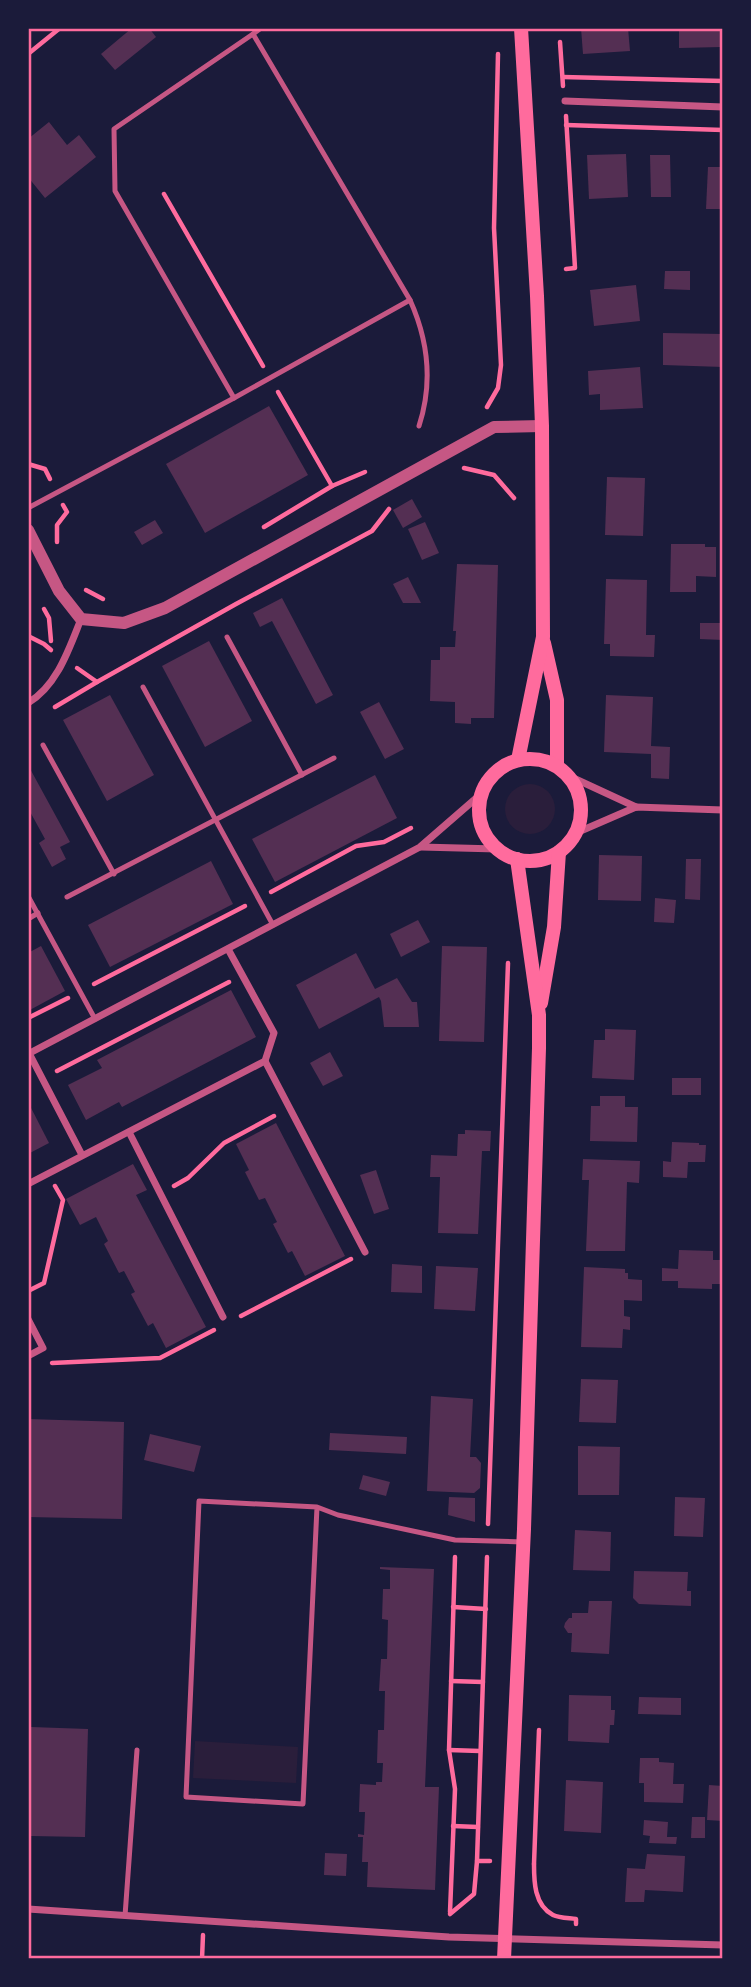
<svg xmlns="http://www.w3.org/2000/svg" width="751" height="1987" viewBox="0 0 751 1987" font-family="'Space Grotesk',sans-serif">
  <rect width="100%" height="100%" fill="#1b1b3a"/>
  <g fill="#2a1e3b">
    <circle cx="530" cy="809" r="25"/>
    <path d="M195,1741L298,1747L296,1783L193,1778Z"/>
  </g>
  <g fill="#542f53">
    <path d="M132,28H149L156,37L115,70L101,54Z"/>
    <path d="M581,28H628L630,51L583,54Z"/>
    <path d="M679,28H723L721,47L679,48Z"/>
    <path d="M49,122L67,145L79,135L96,157L45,198L28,177V139Z"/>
    <path d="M626,154L628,197L589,199L587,155Z"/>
    <path d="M650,155H670L671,197H651Z"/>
    <path d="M708,167H723V209H706Z"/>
    <path d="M665,271H690V290L664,289Z"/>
    <path d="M636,285L640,321L594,326L590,290Z"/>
    <path d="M663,333L723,334V367L663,365Z"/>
    <path d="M640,367L643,408L600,410V394L589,395L588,371Z"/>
    <path d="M269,406L308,475L205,533L166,464Z"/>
    <path d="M607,477L645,478L643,536L605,535Z"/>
    <path d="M412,499L422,517L403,528L393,510Z"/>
    <path d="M155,520L163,533L142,545L134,532Z"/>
    <path d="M425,522L439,553L422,560L408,529Z"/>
    <path d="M671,544H705V547H716V577L696,576V592H670Z"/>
    <path d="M457,564L498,565L494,718H471V724L455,723V702L430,701L431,660H440V647H455L456,631H453Z"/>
    <path d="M408,577L421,603H403L393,584Z"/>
    <path d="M606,579L647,580L646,635H655L654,657L610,656V644H604Z"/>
    <path d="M282,598L333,695L316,704L272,621L260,627L253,613Z"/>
    <path d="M700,623H723V640L700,639Z"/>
    <path d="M209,641L252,721L205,747L162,666Z"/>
    <path d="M110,695L154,775L107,801L63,720Z"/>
    <path d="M606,695L653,697L651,746L670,747L669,779L651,778V754L604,752Z"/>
    <path d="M379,702L404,749L385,759L360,712Z"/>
    <path d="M28,765L70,842L60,847L66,859L52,867L39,843L45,839L28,808Z"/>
    <path d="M375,775L397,818L275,882L252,839Z"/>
    <path d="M599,855L642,856L641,901L598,900Z"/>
    <path d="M686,859H701L700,900L685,899Z"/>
    <path d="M211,861L233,904L110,967L88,925Z"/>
    <path d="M655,898L676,900L674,923L654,922Z"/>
    <path d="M418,920L430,942L401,957L390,934Z"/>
    <path d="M41,946L65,991L28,1011V953Z"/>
    <path d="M442,946L487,947L484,1042L439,1041Z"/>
    <path d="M356,953L375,989L397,978L412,1002H417L419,1027H384L381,1001L379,997L319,1029L296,985Z"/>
    <path d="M231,990L256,1037L122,1107L119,1102L86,1120L68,1085L102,1068L97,1060Z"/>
    <path d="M605,1029L636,1030L634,1080L592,1078L594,1040H605Z"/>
    <path d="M330,1052L343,1076L323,1086L310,1063Z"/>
    <rect x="672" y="1078" width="29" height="17"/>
    <path d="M600,1096H625V1107H638L637,1142L590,1141L591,1106H600Z"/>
    <path d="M28,1102L49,1143L28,1154Z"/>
    <path d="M276,1123L345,1256L305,1276L292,1251L288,1253L273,1224L277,1222L265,1198L259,1200L245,1172L249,1170L236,1144Z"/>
    <path d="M465,1130L491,1131L490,1151H482L478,1234L438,1233L440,1177H430L431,1155L457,1156L458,1134H465Z"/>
    <path d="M672,1142L699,1143V1145H706L705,1162H688L687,1178L663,1177V1161L671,1162Z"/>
    <path d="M583,1159L640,1161L639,1183L627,1182L625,1251H586L589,1180H582Z"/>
    <path d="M133,1164L147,1190L136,1195L206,1327L166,1348L153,1323L148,1326L131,1294L135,1292L124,1271L119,1273L104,1244L108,1241L96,1217L80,1225L66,1199Z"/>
    <path d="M376,1170L389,1209L374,1214L360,1175Z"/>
    <path d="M679,1250L713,1251V1260H723V1284H712V1289L678,1288V1281H662V1268L678,1269Z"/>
    <path d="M392,1264L422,1266V1293L391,1292Z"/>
    <path d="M436,1266L478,1268L475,1311L434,1309Z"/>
    <path d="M584,1267L625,1269V1273H628V1279L642,1280V1301L624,1300V1316L630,1317V1330L623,1329L622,1348L581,1347Z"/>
    <path d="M581,1379L618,1380L616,1423L579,1422Z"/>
    <path d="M431,1396L473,1399L470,1457H476L481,1463L480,1488L474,1493L427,1491Z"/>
    <path d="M28,1419L124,1422L122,1519L28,1517Z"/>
    <path d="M330,1433L407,1437L406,1454L329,1450Z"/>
    <path d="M150,1434L201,1446L194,1472L144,1460Z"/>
    <path d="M578,1446L620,1447L619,1495H578Z"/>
    <path d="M363,1475L390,1482L386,1496L359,1489Z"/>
    <path d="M449,1497L475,1498V1522L448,1515Z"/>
    <path d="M675,1497L705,1498L703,1537L674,1536Z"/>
    <path d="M575,1530L611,1532L610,1571L573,1570Z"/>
    <path d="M380,1567L434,1569L425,1787H439L435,1890L367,1887L368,1862H362L363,1837H358V1834L364,1835L365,1812H359L360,1784L376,1785V1782H382L383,1763H377L378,1730H384L385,1691H379L381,1659H387L388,1620L382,1619L383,1589H390V1570L380,1569Z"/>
    <path d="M634,1571L688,1572L687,1591H691V1606L639,1604L633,1598Z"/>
    <path d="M589,1601H612L609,1654L571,1652L572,1633H568L564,1627L565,1623L569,1618H572V1613H588Z"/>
    <path d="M569,1695L611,1696V1710H615L614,1725H610L609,1743L568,1741Z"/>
    <path d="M639,1697L681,1698V1715L638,1714Z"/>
    <path d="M31,1727L88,1729L85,1837L31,1836V1843H28V1740H31Z"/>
    <path d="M640,1758H659V1762L674,1763L673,1784H684L683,1803L644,1802V1783H639Z"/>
    <path d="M566,1780L603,1782L601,1833L564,1831Z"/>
    <path d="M709,1785L723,1786V1821L707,1820Z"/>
    <path d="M692,1817H705V1838H691Z"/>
    <path d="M644,1820L668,1822L667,1837H677L676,1844L649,1843L650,1836L643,1835Z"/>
    <path d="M325,1853L347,1854L346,1876L324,1875Z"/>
    <path d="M647,1854L685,1856L683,1892L645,1890L644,1902H625L627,1868L645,1869Z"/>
  </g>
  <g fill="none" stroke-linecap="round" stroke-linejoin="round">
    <g stroke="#ff6b9d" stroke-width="4.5">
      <path d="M560,42L563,86"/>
      <path d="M28,54L60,28"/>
      <path d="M563,77L723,81"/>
      <path d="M566,125L723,130"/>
      <path d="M164,194L263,366"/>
      <path d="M566,269L575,268L566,116"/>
      <path d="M278,392L332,486L365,472"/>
      <path d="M487,407L498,388L501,365L494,228L498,54"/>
      <path d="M28,464L45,469L50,479"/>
      <path d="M464,468L494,475L514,498"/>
      <path d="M264,527L332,486"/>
      <path d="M57,542V525L67,512L63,505"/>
      <path d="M86,590L103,599"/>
      <path d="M44,609L49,618L51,641"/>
      <path d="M28,636L44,644L51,650"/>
      <path d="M77,668L97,682"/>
      <path d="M55,707L97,682L236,604L372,531L389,509"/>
      <path d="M271,892L356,846L384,842L411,828"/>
      <path d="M94,984L245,906"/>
      <path d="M28,1018L68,998"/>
      <path d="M57,1071L229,982"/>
      <path d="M174,1186L188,1178L224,1143L274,1116"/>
      <path d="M28,1291L44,1283L63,1200L55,1186"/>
      <path d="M241,1316L351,1259"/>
      <path d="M52,1363L160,1358L214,1330"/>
      <path d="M488,1524L508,963"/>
      <path d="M453,1607L486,1609"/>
      <path d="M451,1681L483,1682"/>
      <path d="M449,1750L480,1751"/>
      <path d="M453,1826L478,1827"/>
      <path d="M477,1861L487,1557"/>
      <path d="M534,1864L539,1730"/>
      <path d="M534,1864C534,1881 534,1905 553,1915C559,1918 569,1918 576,1919V1924"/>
      <path d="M450,1912L455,1789L449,1750L455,1557"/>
      <path d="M450,1914L474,1894L477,1861H490"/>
      <path d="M202,1959L203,1935"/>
    </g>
    <g stroke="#c65784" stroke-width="5">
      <path d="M261,28L253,34L410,300C428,340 433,383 419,426"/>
      <path d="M234,398L115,191L114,129L253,34"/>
      <path d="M28,508L234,398L410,300"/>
      <path d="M227,637L302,775"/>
      <path d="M143,687L273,925"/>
      <path d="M43,745L114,874"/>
      <path d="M28,896L95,1019"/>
      <path d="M67,897L334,758"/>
      <path d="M28,919L38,913"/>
      <path d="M317,1507L303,1804L186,1797L199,1501L317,1507L338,1515L455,1540L523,1542"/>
      <path d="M125,1916L137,1750"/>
    </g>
    <g stroke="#c65784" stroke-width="7">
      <path d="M565,101L723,107"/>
      <path d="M28,703C57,686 69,649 81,619"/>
      <path d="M569,776L636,807"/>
      <path d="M576,833L636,807L723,810"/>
      <path d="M421,847L497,849"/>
      <path d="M29,1053L82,1155"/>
      <path d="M28,1054L420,847L481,794"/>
      <path d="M265,1061L365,1252"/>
      <path d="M129,1132L223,1317"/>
      <path d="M28,1184L265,1061L274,1033L228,949"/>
      <path d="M28,1319L43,1348L28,1356"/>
      <path d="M28,1909L449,1937L723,1945"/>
    </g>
    <path stroke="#c65784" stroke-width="12" d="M28,530L59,591L81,619L124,623L165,608L494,427L542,426"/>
    <g stroke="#ff6b9d" stroke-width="14">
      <path d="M544,643L557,700V766"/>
      <circle cx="530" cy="810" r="51"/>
      <path d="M518,760L543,637L542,426L537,296L521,28"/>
      <path d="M541,1003L554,927L559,852"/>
      <path d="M504,1959L524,1529L539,1048V1015L517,859"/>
    </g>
  </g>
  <rect width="751" height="1987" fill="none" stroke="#1b1b3a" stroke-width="60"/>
  <rect x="30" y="30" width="691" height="1927" fill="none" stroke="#ff6b9d" stroke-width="2.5"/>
</svg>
